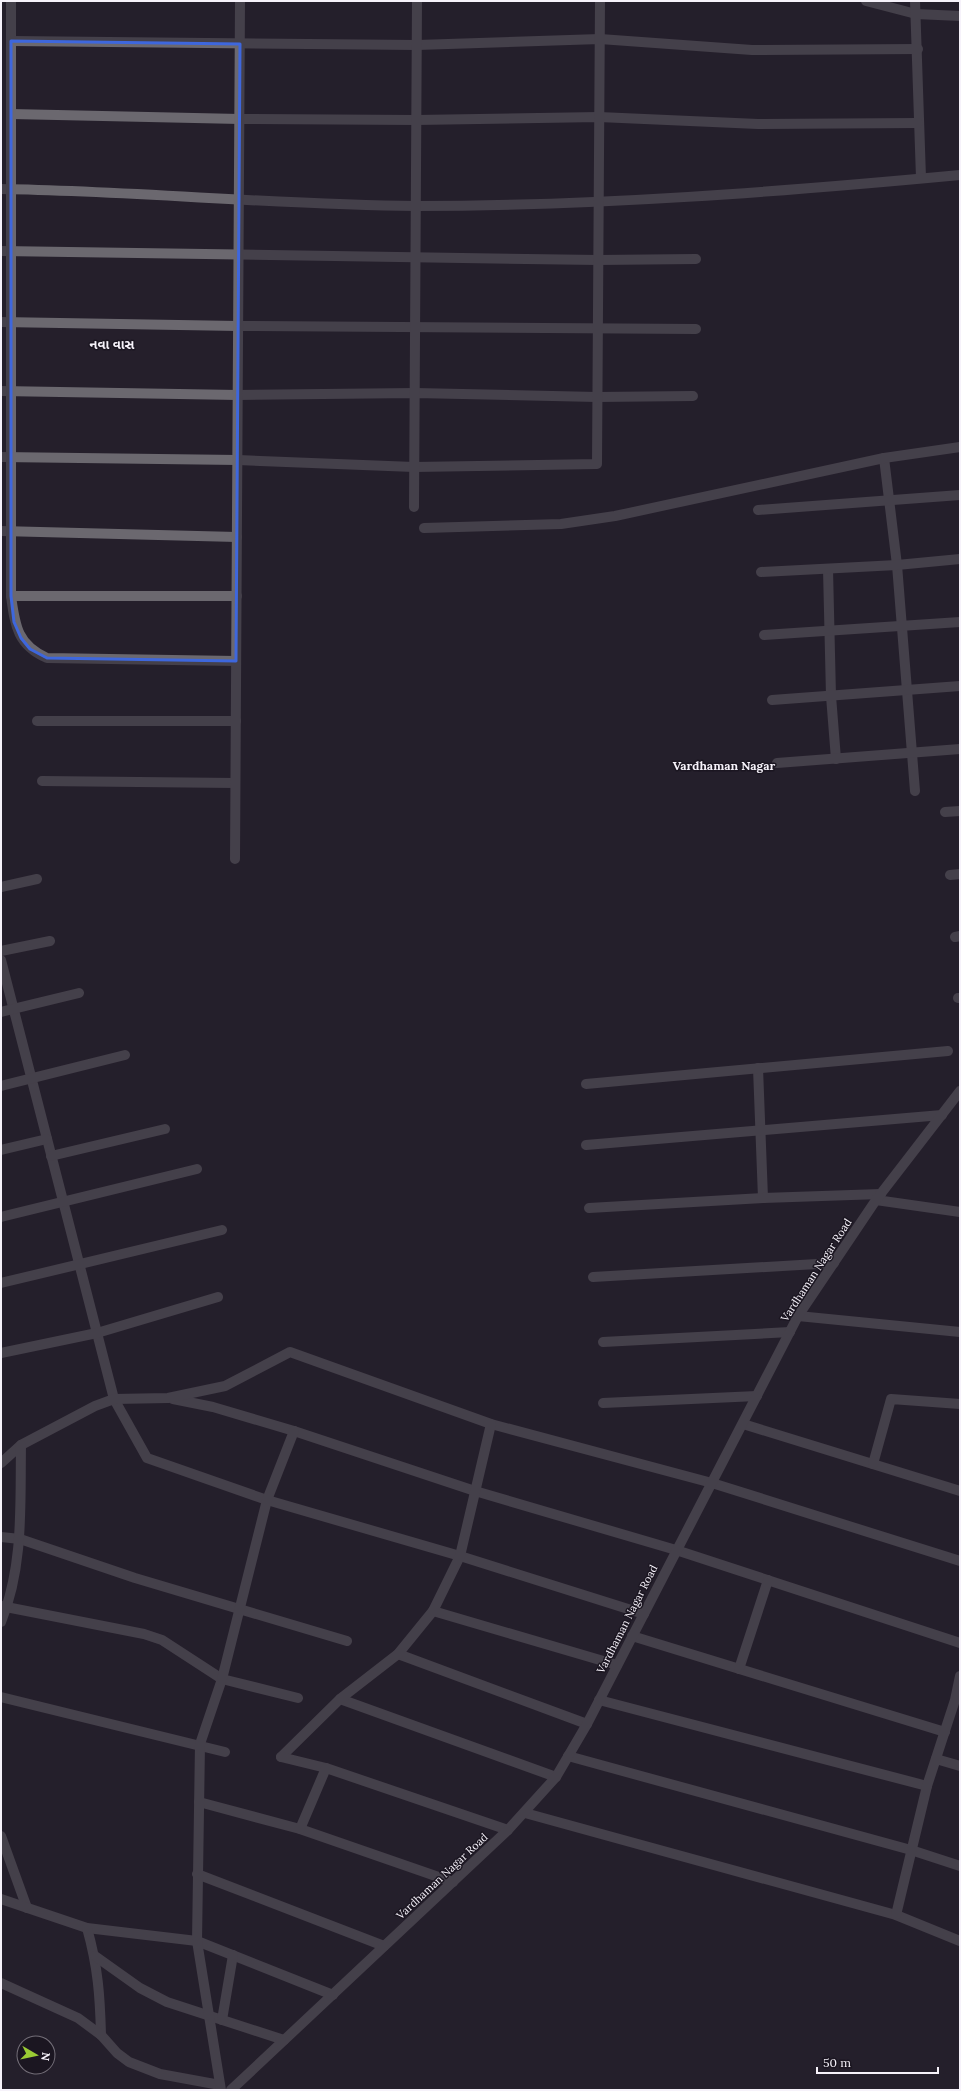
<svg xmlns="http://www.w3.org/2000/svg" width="961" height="2091" viewBox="0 0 961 2091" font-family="Lora,'Noto Sans Gujarati',serif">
  <rect width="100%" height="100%" fill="#251f2b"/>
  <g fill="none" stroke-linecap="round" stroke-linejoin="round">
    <g stroke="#6b686f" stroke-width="10">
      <path d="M11,1V596C15,625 17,645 47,658L236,661"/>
      <path d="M866,1L916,14L960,16"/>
      <path d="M915,1L921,178"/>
      <path d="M11,41L417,45L600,39L752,50L918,49"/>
      <path d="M11,114L240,119L416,120L599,117L758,124L918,123"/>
      <path d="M1,189C139,191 277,205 416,206C597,206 779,192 960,175"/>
      <path d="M1,251L598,260L696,259"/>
      <path d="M1,322L238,326L696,329"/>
      <path d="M1,391L238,395L415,393L597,397L693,396"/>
      <path d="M1,457L238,460L414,467L597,464L600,1"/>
      <path d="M884,458L897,565L915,791"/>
      <path d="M414,507L417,1"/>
      <path d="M758,510L960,495"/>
      <path d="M424,528L561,524L615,516L884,458L960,447"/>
      <path d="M1,531L237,537"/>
      <path d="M828,569L831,696L836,759"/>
      <path d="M761,572L897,565L960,559"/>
      <path d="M11,596H237"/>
      <path d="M764,635L960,622"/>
      <path d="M772,700L960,686"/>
      <path d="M37,721H236"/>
      <path d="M777,763L960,749"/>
      <path d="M42,781L235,783"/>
      <path d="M945,812L960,811"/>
      <path d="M235,859L240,1"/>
      <path d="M950,875L960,874"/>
      <path d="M1,887L37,879"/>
      <path d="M955,937L960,936"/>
      <path d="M1,951L50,941"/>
      <path d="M1,960L114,1399L147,1458L267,1500L460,1556L644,1614"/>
      <path d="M958,998H960"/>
      <path d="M1,1012L79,993"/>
      <path d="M758,1068L763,1198"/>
      <path d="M586,1084L948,1051"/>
      <path d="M1,1086L125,1055"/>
      <path d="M586,1145L942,1115"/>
      <path d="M1,1150L47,1139"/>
      <path d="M51,1156L165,1129"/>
      <path d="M876,1200L960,1212"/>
      <path d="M589,1208L763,1198L881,1194"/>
      <path d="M1,1217L197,1169"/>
      <path d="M593,1277L834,1263"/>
      <path d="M1,1283L222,1230"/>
      <path d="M798,1316L960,1332"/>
      <path d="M603,1342L790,1332"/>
      <path d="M1,1353L97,1333L218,1297"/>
      <path d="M173,1399L213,1407L294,1431L475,1491L676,1550L960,1643"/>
      <path d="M603,1403L757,1396"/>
      <path d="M743,1424L960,1491"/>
      <path d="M1,1463L21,1445L95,1406L114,1399L168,1398L225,1386L290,1352L491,1424L712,1483L960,1561"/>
      <path d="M873,1464L891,1399L960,1404"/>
      <path d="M1,1537L20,1539L135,1578L347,1641"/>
      <path d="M1,1606L144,1634L162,1640L222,1679L298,1698"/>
      <path d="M433,1611L617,1665"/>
      <path d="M1,1622C24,1566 20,1504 21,1445"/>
      <path d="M632,1636L945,1732"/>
      <path d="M398,1654L587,1724"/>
      <path d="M739,1669L768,1580"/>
      <path d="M1,1697L225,1752"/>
      <path d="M340,1699L556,1777"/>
      <path d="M599,1700L927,1786"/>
      <path d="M568,1756L911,1850L960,1866"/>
      <path d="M281,1757L340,1699L398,1654L433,1611L460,1556L491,1424"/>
      <path d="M281,1757L326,1768L508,1830"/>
      <path d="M936,1759L960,1766"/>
      <path d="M199,1802L300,1829L453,1882"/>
      <path d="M525,1813L896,1915L960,1941"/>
      <path d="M300,1829L326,1768"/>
      <path d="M1,1836L27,1908"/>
      <path d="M197,1874L384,1946"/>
      <path d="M1,1899L87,1928L197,1941L333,1995"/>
      <path d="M896,1915L927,1786L955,1700L960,1676"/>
      <path d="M87,1928C98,1967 100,1996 101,2035"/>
      <path d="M95,1956L140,1988L167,2002L284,2040"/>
      <path d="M1,1983L78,2018L101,2035L117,2053L129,2062L160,2074L220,2085"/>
      <path d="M222,2020L233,1955"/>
      <path d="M221,2090L197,1941L200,1744L222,1679L267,1500L294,1431"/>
      <path d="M231,2090L508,1830L556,1777L587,1724L798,1316L876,1200L960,1091"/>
    </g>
  </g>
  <path d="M0 0H961V2091H0ZM11,41L240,44L236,661L47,658L30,649L21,638L14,622L11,596Z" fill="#251f2b" fill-opacity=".55" fill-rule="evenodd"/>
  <path fill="none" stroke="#3e67dd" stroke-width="3" stroke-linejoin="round" d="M11,41L240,44L236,661L47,658L30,649L21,638L14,622L11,596Z"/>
  <g text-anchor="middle" stroke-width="3" stroke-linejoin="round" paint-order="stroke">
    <g font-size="11" fill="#f6f2fa" stroke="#1b1621">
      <text transform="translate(816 1270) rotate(-57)" y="4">Vardhaman Nagar Road</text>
      <text transform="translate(627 1619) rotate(-63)" y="4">Vardhaman Nagar Road</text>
      <text transform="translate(442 1876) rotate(-43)" y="4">Vardhaman Nagar Road</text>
    </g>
    <g font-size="12" font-weight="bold" fill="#f6f2fa" stroke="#1b1621">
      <text x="724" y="770">Vardhaman Nagar</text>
    </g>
    <g font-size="13" font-weight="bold" fill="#f6f2fa" stroke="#1b1621">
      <text x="112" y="349">નવા વાસ</text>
    </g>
  </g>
  <rect width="961" height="2091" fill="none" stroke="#f6f2fa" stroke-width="4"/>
  <g transform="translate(36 2055) rotate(99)"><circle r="19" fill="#1b1621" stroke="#736e78"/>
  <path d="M0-3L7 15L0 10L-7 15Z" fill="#9acb34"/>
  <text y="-6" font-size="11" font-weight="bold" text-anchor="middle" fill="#f6f2fa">N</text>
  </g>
  <path d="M817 2067v6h121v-6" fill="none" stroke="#f6f2fa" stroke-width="2"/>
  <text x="823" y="2067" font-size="12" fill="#f6f2fa" stroke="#1b1621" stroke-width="3" paint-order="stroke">50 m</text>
</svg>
